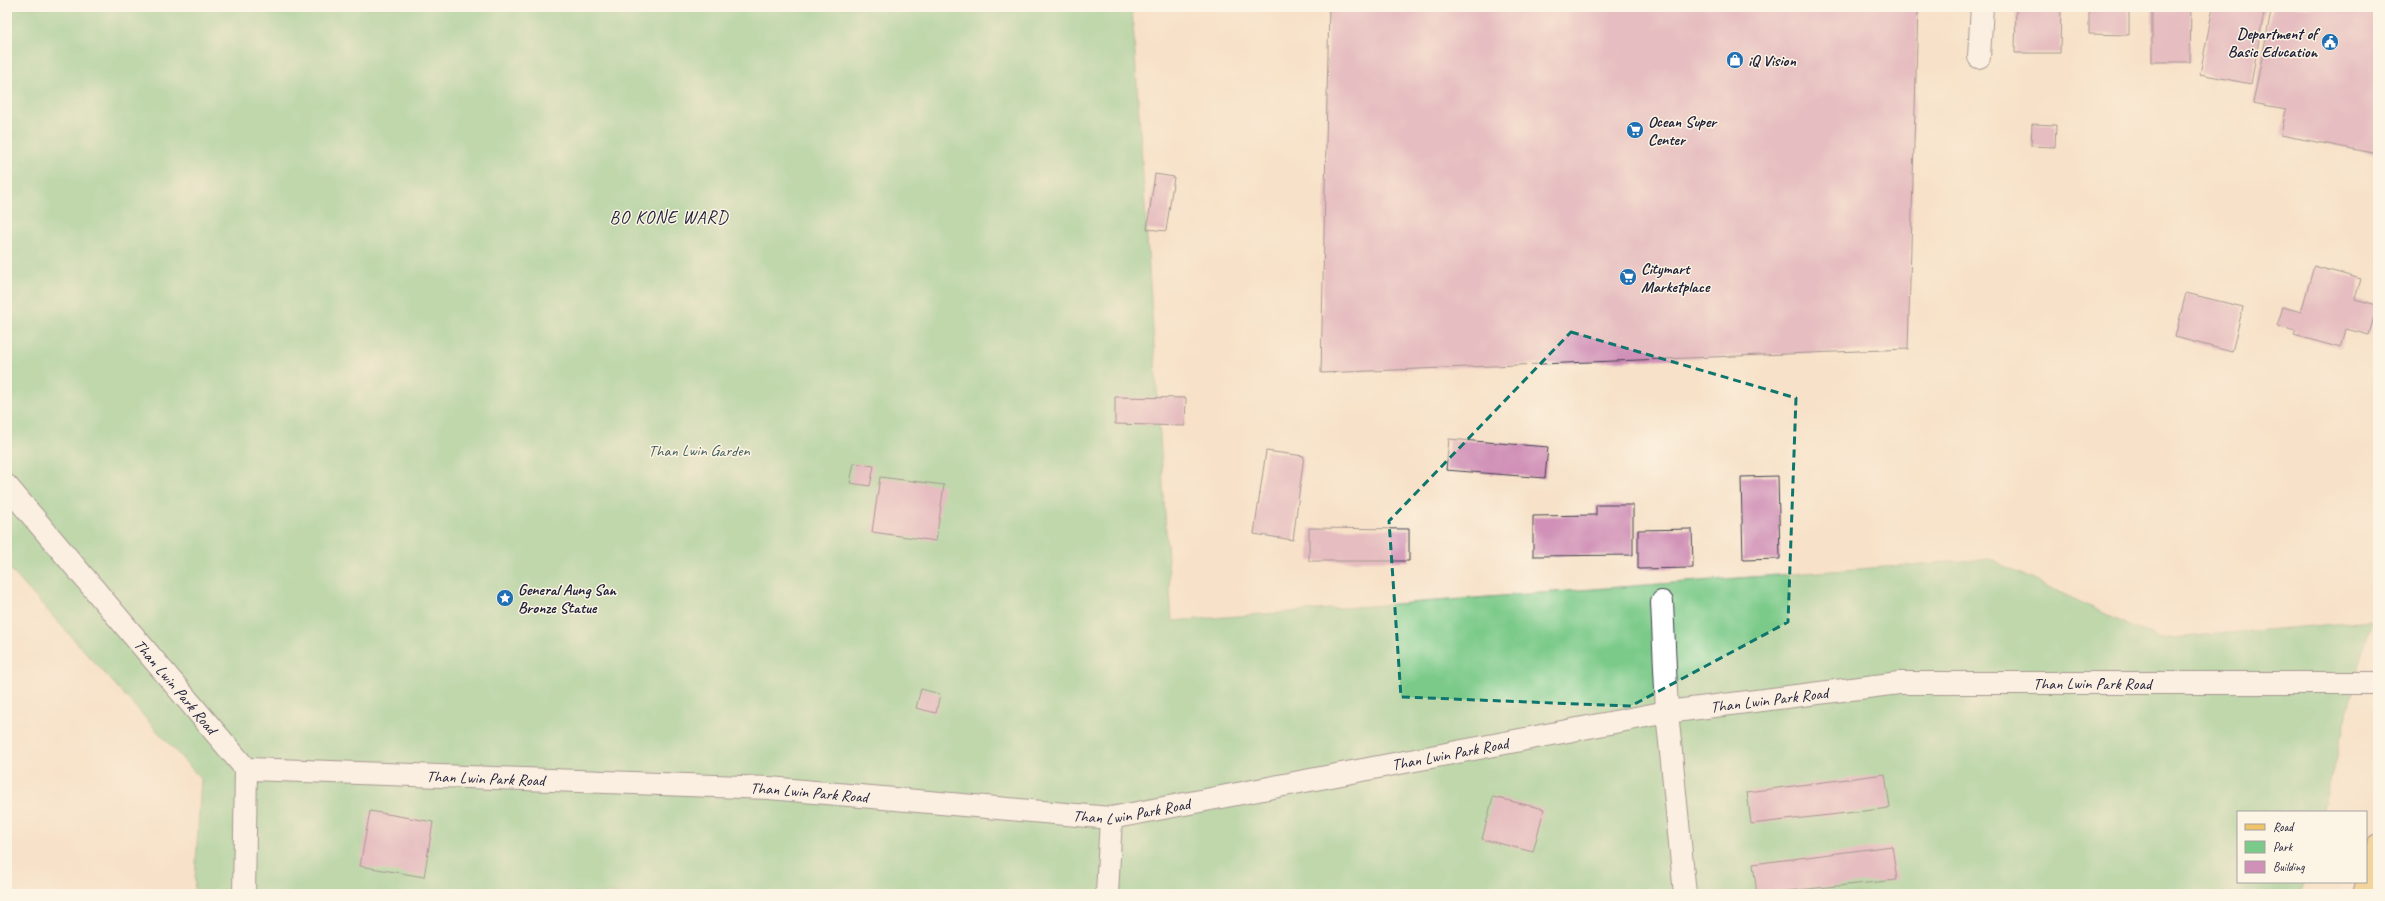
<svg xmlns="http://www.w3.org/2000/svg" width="2385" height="901" viewBox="0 0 2385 901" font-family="Caveat,sans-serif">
  <rect width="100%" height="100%" fill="#fcf5e5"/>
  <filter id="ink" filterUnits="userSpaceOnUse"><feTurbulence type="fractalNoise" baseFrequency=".025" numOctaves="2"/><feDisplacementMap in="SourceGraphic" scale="8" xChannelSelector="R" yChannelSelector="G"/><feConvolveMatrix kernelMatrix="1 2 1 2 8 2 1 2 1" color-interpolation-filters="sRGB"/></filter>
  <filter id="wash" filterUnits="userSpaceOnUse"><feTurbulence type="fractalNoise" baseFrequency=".012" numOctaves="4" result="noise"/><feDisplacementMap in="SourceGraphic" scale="16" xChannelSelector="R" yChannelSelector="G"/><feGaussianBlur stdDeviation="0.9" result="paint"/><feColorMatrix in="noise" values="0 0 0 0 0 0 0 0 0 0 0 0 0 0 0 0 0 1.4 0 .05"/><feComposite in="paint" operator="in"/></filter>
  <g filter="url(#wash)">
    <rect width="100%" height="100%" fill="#f7e2c9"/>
    <path fill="#7bca8a" stroke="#4e7662" d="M7,7H1132L1172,621L1989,559L2159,639L2371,621L2322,812H2238V882H2304L2301,894H194L201,779L7,566Z"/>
    <g id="blocks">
      <g fill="#d090b7">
        <path d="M1329,7H1918L1908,349L1321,373Z"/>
        <path d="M2016,7H2061L2060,53H2015Z"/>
        <path d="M2089,7H2129V35L2089,34Z"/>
        <path d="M2152,7H2191L2190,62H2152Z"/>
        <path d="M2213,7H2265L2251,84L2200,74Z"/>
        <path d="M2272,7H2378V154L2281,135L2286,109L2253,103Z"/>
        <path d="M2032,124L2056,125L2055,147L2031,146Z"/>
        <path d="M1155,174L1174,177L1166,231L1147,229Z"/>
        <path d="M2314,266L2361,279L2355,299L2377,305L2369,335L2346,329L2341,348L2294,335L2296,331L2277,326L2283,307L2301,312Z"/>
        <path d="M2186,293L2243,307L2232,352L2175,337Z"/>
        <path d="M1115,397L1186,398L1185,426L1115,424Z"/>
        <path d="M1449,439L1548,447L1545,478L1446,470Z"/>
        <path d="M1266,451L1304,456L1293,540L1254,534Z"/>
        <path d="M854,463L874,466L870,486L850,483Z"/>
        <path d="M1778,476L1780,559L1743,560L1741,477Z"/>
        <path d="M880,477L944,485L936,541L872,532Z"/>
        <path d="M1596,505H1633V555L1533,556V516L1596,515Z"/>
        <path d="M1309,528L1409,529V561H1309Z"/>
        <path d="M1692,529L1693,568L1638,569V530Z"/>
        <path d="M921,689L940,694L936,713L916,708Z"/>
        <path d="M1885,774L1890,808L1751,824L1747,792Z"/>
        <path d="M1493,797L1544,809L1533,852L1482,839Z"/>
        <path d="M370,811L433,822L424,877L360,866Z"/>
        <path d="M1892,846L1897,880L1757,894L1753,864Z"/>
      </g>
    </g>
  </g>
  <g filter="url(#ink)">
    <use href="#blocks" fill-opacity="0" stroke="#423f50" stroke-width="1"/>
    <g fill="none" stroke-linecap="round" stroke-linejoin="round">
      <defs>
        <g id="minor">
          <path d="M1979,57L1982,7"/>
          <path id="s1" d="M7,486L246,769L769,788L1111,818L1667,712L1899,683H2378"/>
          <path d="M1662,602L1667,712L1685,894"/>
          <path d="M244,894L246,769"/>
          <path d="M1107,894L1111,818"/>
        </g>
        <path id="major" d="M2364,894L2378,845"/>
      </defs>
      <use href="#minor" stroke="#423f50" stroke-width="24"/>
      <use href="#major" stroke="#423f50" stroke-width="24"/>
      <use href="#minor" stroke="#fff" stroke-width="22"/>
      <use href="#major" stroke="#efc469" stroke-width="22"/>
    </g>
  </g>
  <path d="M0 0H2385V901H0ZM1571,332L1796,398L1788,622L1631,706L1401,697L1389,521Z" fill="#f7e2c9" fill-opacity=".55" fill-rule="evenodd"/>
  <path fill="none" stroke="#0f766e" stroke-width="3" stroke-dasharray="8 5" stroke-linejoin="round" d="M1571,332L1796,398L1788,622L1631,706L1401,697L1389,521Z"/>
  <defs>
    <symbol id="civic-disc" viewBox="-11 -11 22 22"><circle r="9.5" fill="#1f6fb2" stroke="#fcf5e5"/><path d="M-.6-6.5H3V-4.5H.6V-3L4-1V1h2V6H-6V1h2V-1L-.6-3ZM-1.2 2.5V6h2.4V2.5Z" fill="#fff"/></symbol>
    <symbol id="shop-disc" viewBox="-11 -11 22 22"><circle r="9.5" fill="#1f6fb2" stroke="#fcf5e5"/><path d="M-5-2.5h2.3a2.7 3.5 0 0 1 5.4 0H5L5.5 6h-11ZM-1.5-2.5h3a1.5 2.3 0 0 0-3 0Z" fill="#fff"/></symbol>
    <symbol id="supermarket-disc" viewBox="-11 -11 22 22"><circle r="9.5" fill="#1f6fb2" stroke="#fcf5e5"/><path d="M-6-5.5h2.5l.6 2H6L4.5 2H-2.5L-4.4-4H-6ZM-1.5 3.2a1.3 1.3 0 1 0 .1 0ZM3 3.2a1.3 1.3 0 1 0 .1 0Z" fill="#fff"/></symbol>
    <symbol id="sight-disc" viewBox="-11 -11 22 22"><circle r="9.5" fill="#1f6fb2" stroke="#fcf5e5"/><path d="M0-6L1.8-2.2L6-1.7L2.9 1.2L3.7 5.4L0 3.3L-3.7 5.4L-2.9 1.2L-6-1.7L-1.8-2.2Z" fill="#fff"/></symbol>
  </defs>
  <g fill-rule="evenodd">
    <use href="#civic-disc" x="2320" y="32" width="20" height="20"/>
    <use href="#shop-disc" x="1725" y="50" width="20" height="20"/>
    <use href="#supermarket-disc" x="1625" y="120" width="20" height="20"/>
    <use href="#supermarket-disc" x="1618" y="267" width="20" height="20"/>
    <use href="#sight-disc" x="495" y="588" width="20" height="20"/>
  </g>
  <g text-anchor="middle" stroke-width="3" stroke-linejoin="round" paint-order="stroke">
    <g font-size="16" font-weight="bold" fill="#22223b" stroke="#fcf5e5" text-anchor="start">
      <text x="2317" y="39" text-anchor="end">Department of<tspan x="2317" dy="18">Basic Education</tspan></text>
      <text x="1748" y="66">iQ Vision</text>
      <text x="1648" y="127">Ocean Super<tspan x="1648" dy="18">Center</tspan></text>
      <text x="1641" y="274">Citymart<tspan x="1641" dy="18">Marketplace</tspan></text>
      <text x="518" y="595">General Aung San<tspan x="518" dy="18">Bronze Statue</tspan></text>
    </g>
    <g font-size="16" fill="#415d57" stroke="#fcf5e5">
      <text x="699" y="456">Than Lwin Garden</text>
    </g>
    <g font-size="16" fill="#22223b" stroke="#fcf5e5">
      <text dy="6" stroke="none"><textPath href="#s1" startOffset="2230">Than Lwin Park Road</textPath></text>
      <text dy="6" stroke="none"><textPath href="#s1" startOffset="262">Than Lwin Park Road</textPath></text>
      <text dy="6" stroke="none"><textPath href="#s1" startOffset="1906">Than Lwin Park Road</textPath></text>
      <text dy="6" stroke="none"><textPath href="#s1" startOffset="1582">Than Lwin Park Road</textPath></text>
      <text dy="6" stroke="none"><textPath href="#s1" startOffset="610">Than Lwin Park Road</textPath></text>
      <text dy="6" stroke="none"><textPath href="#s1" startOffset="934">Than Lwin Park Road</textPath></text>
      <text dy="6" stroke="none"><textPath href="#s1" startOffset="1258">Than Lwin Park Road</textPath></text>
    </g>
    <g font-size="18" letter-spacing="1" fill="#22223b" stroke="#fcf5e5">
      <text x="669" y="223">BO KONE WARD</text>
    </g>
  </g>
  <rect width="2385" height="901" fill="none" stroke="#fcf5e5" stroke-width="24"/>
  <rect x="2237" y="811" width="130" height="72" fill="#fcf5e5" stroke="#a5a1a1"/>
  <rect x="2245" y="824" width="20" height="6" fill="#efc469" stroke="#a5a1a1"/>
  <text x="2273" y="831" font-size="12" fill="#22223b">Road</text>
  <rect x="2245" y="841" width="20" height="12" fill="#7bca8a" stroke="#a5a1a1"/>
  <text x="2273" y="851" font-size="12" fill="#22223b">Park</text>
  <rect x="2245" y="861" width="20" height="12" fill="#d090b7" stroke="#a5a1a1"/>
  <text x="2273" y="871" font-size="12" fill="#22223b">Building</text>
</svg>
